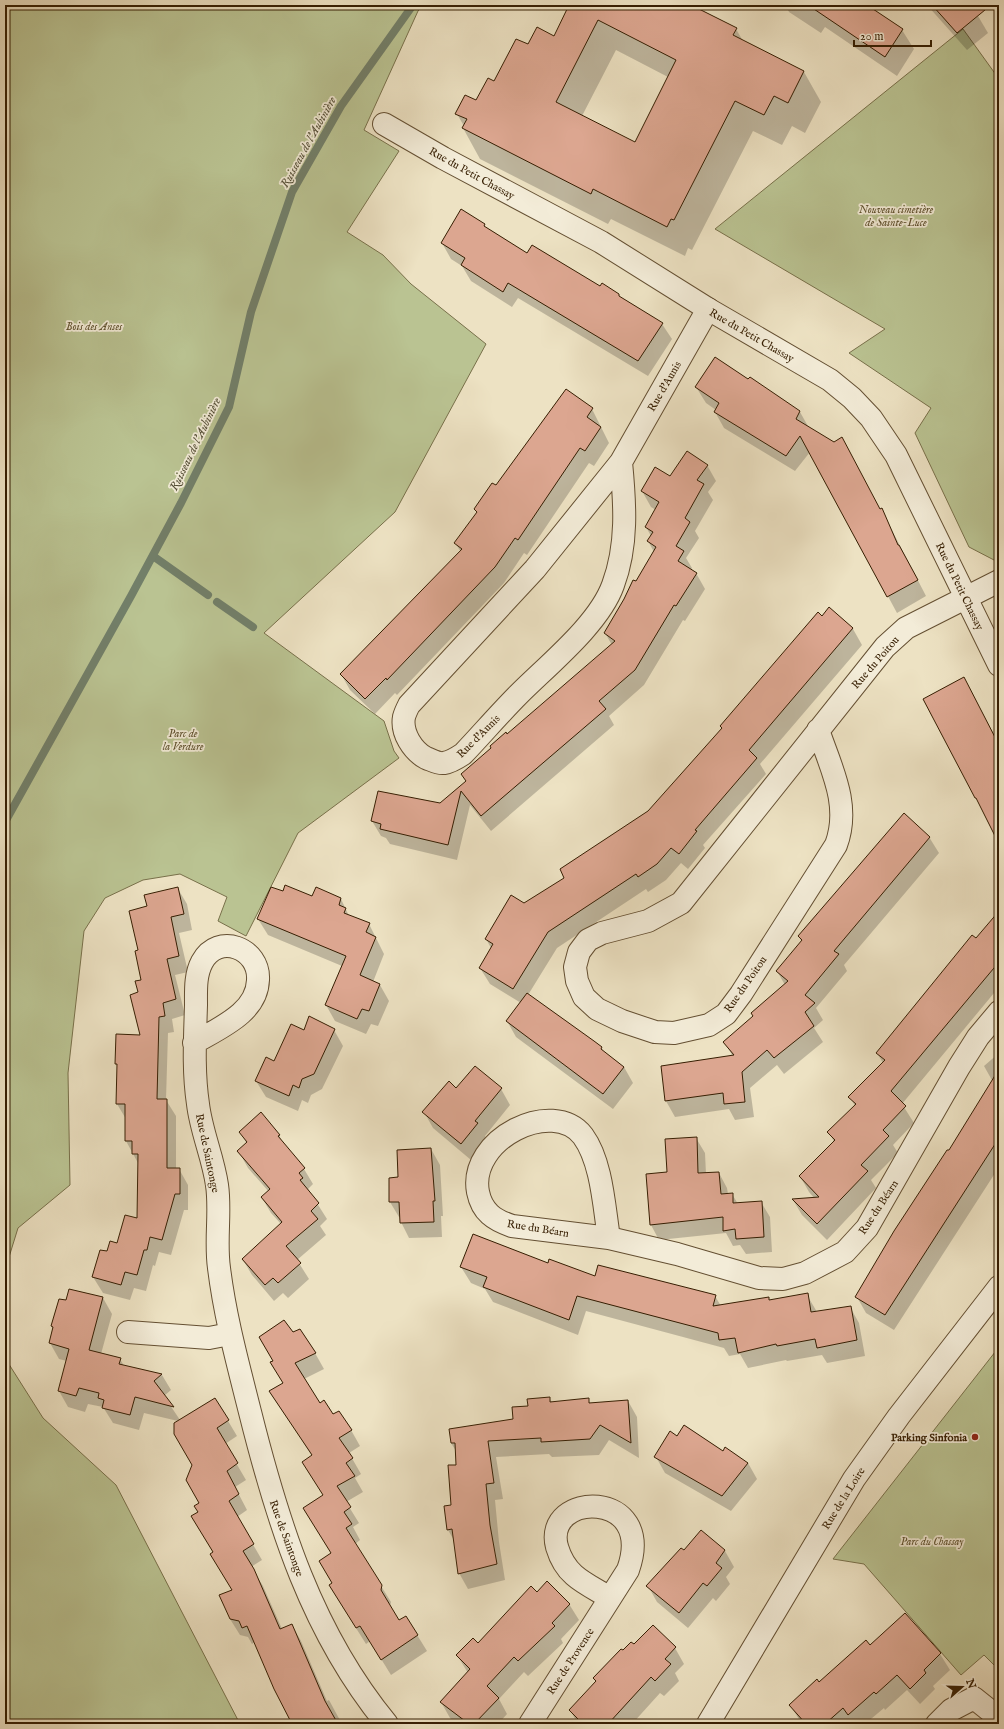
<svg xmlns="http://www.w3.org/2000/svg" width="1004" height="1729" viewBox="0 0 1004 1729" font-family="'IM FELL English',serif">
  <rect width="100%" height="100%" fill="#ede2c3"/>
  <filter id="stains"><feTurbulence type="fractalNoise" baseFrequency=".005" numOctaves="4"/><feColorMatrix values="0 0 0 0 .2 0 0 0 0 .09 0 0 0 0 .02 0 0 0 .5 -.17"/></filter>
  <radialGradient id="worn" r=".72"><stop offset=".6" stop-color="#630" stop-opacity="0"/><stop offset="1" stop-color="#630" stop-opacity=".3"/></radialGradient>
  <g fill="#bac392" stroke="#78704a">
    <path d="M5,5H423L418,11L364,130L399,151L347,232L383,255L411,284L486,344L395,512L264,633L384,721L394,751L399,758L298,833L246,936L218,921L227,897L180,874L143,880L105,898L84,931L68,1073L70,1185L18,1228L5,1270Z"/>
    <path d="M963,29L999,79V557L994,560L969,547L915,433L931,408L849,353L885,329L715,229Z"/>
    <path d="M999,1347V1670L984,1655L961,1675L864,1564L833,1559Z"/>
    <path d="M5,1358L43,1418L116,1485L240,1724H5Z"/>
  </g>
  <g fill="#0003" fill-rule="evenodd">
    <path d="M570,5H689L736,29L743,41L804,72L821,102L805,133L792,126L782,145L753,131L692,250L688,248L685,256L611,219L608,224L480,159L463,128L464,126L457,114L477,101L528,46L555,37ZM616,50L668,77L635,143L582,116Z"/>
    <path d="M781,5H865L902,30L914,49L897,76L825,27L821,33L789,12L787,8Z"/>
    <path d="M927,5H968L978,16L988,33L967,50Z"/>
    <path d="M462,211L484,225L486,229L527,255L619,295L620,298L662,324L672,339L648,376L518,298L512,307L471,281L462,266L451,259L442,243Z"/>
    <path d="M696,387L800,412L809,428L880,510L881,509L926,596L897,613L810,452L795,471L724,428L715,412L716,410L706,403Z"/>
    <path d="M592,409L609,443L594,466L589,463L527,555L524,553L504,583L397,695L395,693L375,714L350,690L341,674L461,552L455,543L477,513L475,509Z"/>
    <path d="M707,465L716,481L708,492L713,500L695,531L699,538L686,558L692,568L691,570L696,573L705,589L685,621L683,620L644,685L609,716L614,725L491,831L470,805L457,860L390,844L386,838L381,836L372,821L441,804L466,782L462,774L612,645L605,633L654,552L648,541L651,536L646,527L656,510L651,507L642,491L670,478Z"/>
    <path d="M829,609L853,629L862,645L760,764L766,774L703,845L705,848L688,869L681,863L666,880L648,892L646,889L557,948L528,995L601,1047L604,1052L624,1067L633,1083L613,1109L516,1037L507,1021L521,1003L490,984L480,968L491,948L486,939L524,904L566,878L649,812Z"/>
    <path d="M964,678L999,744V841Z"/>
    <path d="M929,837L939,853L844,965L847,971L816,1008L823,1020L814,1028L823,1042L784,1074L777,1065L750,1088L754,1117L735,1120L729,1109L675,1117L666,1101L662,1067L733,1057L725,1042L754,1017L785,985L777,971L802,942L799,937Z"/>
    <path d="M178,889L187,904L192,930L179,933L188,972L175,975L185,1015L172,1019L174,1032L168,1033L166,1100L176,1116V1169H179L188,1185V1210H184L171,1255L159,1252L155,1266L153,1265L146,1291L134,1288L130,1300L103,1293L93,1277L108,1252L117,1244L138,1219V1163L126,1141V1119L117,1104L118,1068L116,1064L142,1036L140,993L143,980L139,951L148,907Z"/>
    <path d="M283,893L312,897L341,899L349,916L369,924L384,954L373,982L380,985L389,1001L378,1026L371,1024L366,1034L335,1021L326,1005L342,966L268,935L258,919Z"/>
    <path d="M999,912V987L902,1104L914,1123L893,1145L898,1153L871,1180L876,1188L827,1240L802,1215L793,1200L815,1199L809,1192L800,1176L834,1142L829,1132L855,1106L850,1097L883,1063L877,1053Z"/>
    <path d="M334,1030L343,1046L322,1089L311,1095L308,1103L302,1100L298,1111L266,1097L256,1081L304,1031Z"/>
    <path d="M999,1053V1167L894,1330L866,1313L857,1297L993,1082L984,1066Z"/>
    <path d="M475,1067L501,1089L510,1105L485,1136L487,1140L471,1160L433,1128L424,1112L457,1089Z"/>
    <path d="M240,1132L279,1135L285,1147L304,1169L313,1184L308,1189L327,1219L320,1226L326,1235L297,1260L309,1279L288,1298L283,1293L274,1301L252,1275L243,1260L281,1224L271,1213L262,1198L269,1192L248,1168L239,1152L247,1144Z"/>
    <path d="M696,1138L705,1153L706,1174L719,1173L727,1188L728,1194H732L738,1204L761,1202L770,1217L772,1252L746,1254L740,1245L733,1246L726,1233L659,1240L651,1225L668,1173Z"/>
    <path d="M431,1149L440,1165L443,1216H441L442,1237L409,1238L401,1222L400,1217H399L390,1202Z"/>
    <path d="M548,1264L596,1278L715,1296L721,1306L768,1298L769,1301L807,1295L817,1312L850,1307L859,1323L865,1356L827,1363L822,1355L787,1361L786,1360L748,1368L740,1354L729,1356L724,1348L586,1311L578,1335L493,1302L485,1289L471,1283L461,1267Z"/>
    <path d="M70,1290L103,1298L112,1314L101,1354L120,1359L124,1366L162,1375L171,1390L164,1396L180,1420L215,1399L237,1436L225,1444L246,1480L235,1487L247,1510L237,1517L262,1560L251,1567L263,1586L282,1629L292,1625L301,1641L327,1701L329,1700L342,1724H293L255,1642L252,1644L248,1637L240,1635L230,1619L233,1591L214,1552L199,1513L201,1504L193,1465L178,1421L144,1413L139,1430L113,1423L103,1407L88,1404L85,1412L68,1407L59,1391L67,1361L59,1359L50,1343L54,1329L52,1326L67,1301Z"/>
    <path d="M293,1334L315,1353L324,1369L304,1379L320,1404L351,1430L360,1446L349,1453L361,1474L355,1478L363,1492L346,1502L359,1523L353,1527L360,1540L355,1544L391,1602L390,1606L399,1621L406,1617L427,1651L391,1675L370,1641L366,1644L339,1601L333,1584L332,1553L324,1496L312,1456L271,1392L284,1384L274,1361Z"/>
    <path d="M549,1398L552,1402L588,1400L591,1404L628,1401L637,1417L639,1458L609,1440L599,1455L552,1457L549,1454L496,1457L503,1499L495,1500L499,1542L505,1580L468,1589L459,1573L455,1542L448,1530L457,1466L456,1451L451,1443L514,1420L529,1407Z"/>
    <path d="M677,1437L723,1452L725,1449L748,1463L757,1479L731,1511L665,1473L656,1457Z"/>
    <path d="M701,1531L725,1551L734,1567L726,1577L730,1584L716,1601L713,1598L688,1628L657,1602L648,1586L684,1551Z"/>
    <path d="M537,1593L569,1604L579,1620L561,1639L563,1643L528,1676L524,1672L499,1699L507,1714L498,1724H458L450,1718L441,1702L468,1673L457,1655L478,1644Z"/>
    <path d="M905,1615L940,1654L950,1670L933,1686L935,1689L920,1704L907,1690L885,1710L884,1708L865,1724H802L790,1705L870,1647Z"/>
    <path d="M653,1626L675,1648L684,1664L675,1673L679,1681L664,1696L660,1693L632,1724H578L570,1710L596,1682L594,1679L623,1652L634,1646Z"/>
  </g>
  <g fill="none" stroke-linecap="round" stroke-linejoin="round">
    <g stroke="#727f69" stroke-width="8">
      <path d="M153,556L208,595"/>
      <path d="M217,602L253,627"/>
      <path d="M5,822L131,596L181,503L229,407L251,312L292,192L341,106L413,5"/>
    </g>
  </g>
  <g fill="#dca690" stroke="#361e02" fill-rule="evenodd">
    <path d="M569,5H691L737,28L733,35L804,71L788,103L774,96L764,115L735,101L674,220L671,219L667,227L593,189L591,194L462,128L467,119L455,114L465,95L476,100L488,78L494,81L516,39L528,44L537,27L554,36ZM598,20L676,60L635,142L556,102Z"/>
    <path d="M808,5H867L903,29L885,57Z"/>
    <path d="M932,5H991L957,33Z"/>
    <path d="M461,209L485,224L484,226L527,253L532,245L600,286L602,283L619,294V296L663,323L638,361L508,283L503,292L461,265L465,258L441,243Z"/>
    <path d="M715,357L748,379L750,377L800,411L796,419L834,442L842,437L880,509L882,508L898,545H899L918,580L887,597L800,436L786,456L714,412L719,403L695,387Z"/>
    <path d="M566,389L593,408L587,417L601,427L585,451L580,448L518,540L515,538L495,567L387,680L386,678L365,699L340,674L462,549L454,543L477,512L474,509L492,483L496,485Z"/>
    <path d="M687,451L708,465L697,480L704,484L685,518L690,522L676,546L684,551L678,561L697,573L676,606L674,605L635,670L599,701L606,709L481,816L461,791L448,845L380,829L381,824L371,821L378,791L440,803L466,781L461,774L491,748L490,746L506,732L507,734L615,641L604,633L624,599L633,580L636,581L656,547L647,541L653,532L645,527L659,502L641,491L655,467L670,476Z"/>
    <path d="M829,607L853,628L749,750L757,758L695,830L697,831L679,854L671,848L657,864L638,877L636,874L548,932L513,989L479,968L493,944L485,939L511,895L524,903L564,878L560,869L648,811L722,728L720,726L818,612L822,616Z"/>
    <path d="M964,677L999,745V844L976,798H975L923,699Z"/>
    <path d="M904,813L930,837L834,951L839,954L805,995L815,1003L805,1012L814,1026L774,1058L767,1050L742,1072L745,1102L724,1104L723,1093L665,1101L661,1066L734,1055L723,1042L753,1016L751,1013L788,981L776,971L802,940L798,936Z"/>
    <path d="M285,885L312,896L316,887L341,898L339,905L346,908L344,913L370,923L366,932L376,937L360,975L380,984L369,1011L362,1009L357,1019L325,1005L346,956L257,919L271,887L283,891Z"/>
    <path d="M178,887L184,914L171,917L179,956L167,959L176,999L163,1003L165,1016L159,1017L157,1099H167V1168H180V1194H175L162,1240L150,1237L147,1250H144L137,1275L125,1272L121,1285L92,1277L100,1250L107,1251L110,1241L117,1243L125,1215L137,1218L138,1154H132V1141H125V1104H116L117,1064H115L116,1034L140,1035L130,995L138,992L135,981L141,980L135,951L138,950L129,911L147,906L144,895Z"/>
    <path d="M999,911V962L891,1091L906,1106L883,1130L889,1136L861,1165L868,1171L817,1224L792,1199L819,1197L799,1176L835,1140L827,1132L856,1104L848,1097L885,1060L876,1053L972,935L976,938Z"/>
    <path d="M527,993L594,1041L602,1047L601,1049L624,1067L603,1094L506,1021Z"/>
    <path d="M309,1016L335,1029L314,1074L302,1079L299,1088L293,1085L289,1096L255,1081L266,1057L274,1061L291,1024L304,1030Z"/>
    <path d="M475,1066L502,1088L475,1121L478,1123L461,1144L422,1112L449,1081L456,1088Z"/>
    <path d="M999,1069V1138L885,1315L855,1297L894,1231L947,1150H949Z"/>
    <path d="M261,1112L280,1135L278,1136L305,1168L299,1173L303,1178L300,1180L319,1203L311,1211L318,1219L286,1246L301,1263L278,1283L273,1278L265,1285L242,1259L282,1222L261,1197L270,1189L237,1151L247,1142L239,1132Z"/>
    <path d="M697,1137L698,1173L719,1172L721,1194L733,1193V1203L762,1201L764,1237L736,1239L735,1229L723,1231V1217L650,1225L646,1174L667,1172L665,1139Z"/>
    <path d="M431,1148L435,1201H433L434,1222L400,1223L399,1202H389V1178L398,1177L397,1150Z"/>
    <path d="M473,1234L548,1263L549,1259L595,1276L598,1265L716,1295L713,1306L769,1297V1300L808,1293L811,1312L851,1306L857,1340L817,1348L815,1339L777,1346L776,1344L738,1353L735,1338L719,1340L718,1333L577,1296L569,1320L483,1287L487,1277L460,1267Z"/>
    <path d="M69,1289L103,1297L89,1350L121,1358L119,1364L162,1374L154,1381L174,1407L135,1397L130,1415L102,1408L104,1400L98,1398L99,1393L79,1388L76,1396L58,1391L69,1349L49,1343L53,1327L51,1326L59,1299L66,1300Z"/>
    <path d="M284,1320L293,1332L300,1329L316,1353L295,1363L320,1403L324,1400L333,1414L339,1411L352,1430L339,1438L353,1458L346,1463L355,1476L337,1486L351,1507L344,1512L352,1524L346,1528L382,1585L381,1590L399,1620L406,1616L418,1635L381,1660L360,1626L356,1628L329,1585L332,1583L319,1561L331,1553L303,1508L323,1495L302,1462L312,1455L269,1391L283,1383L270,1362L273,1361L259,1337Z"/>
    <path d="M550,1397V1402L589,1398V1403L628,1400L631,1443L600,1425L590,1439L541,1442V1438L488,1441L494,1483L486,1484L490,1525L497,1564L458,1574L452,1529L447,1530L444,1506L451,1505L448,1465H456L455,1443H451L449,1429L513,1419L512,1407L528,1406L527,1399Z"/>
    <path d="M215,1398L229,1420L217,1428L238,1463L227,1471L239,1494L229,1501L254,1544L243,1551L254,1569L280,1629L292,1624L325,1701L338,1724H292L274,1689L247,1626L242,1628L239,1621L230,1619L219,1595L232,1590L210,1554L213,1552L191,1516L198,1512L194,1506L199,1503L186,1480L192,1465L174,1434V1423Z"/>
    <path d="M684,1425L723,1451L725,1447L748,1463L722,1496L654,1457L670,1431L677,1436Z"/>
    <path d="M701,1530L725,1550L716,1563L722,1568L707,1586L703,1583L679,1613L646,1586L681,1548L684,1550Z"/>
    <path d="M547,1581L570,1604L552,1623L555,1626L518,1661L514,1657L487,1686L499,1698L474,1724H469L440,1702L470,1669L456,1655L473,1638L478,1643L531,1586L537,1592Z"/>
    <path d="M905,1613L941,1653L924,1670L926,1673L910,1689L897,1675L876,1694L874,1692L848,1715L843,1708L825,1724H806L789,1705L817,1679L819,1682L866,1640L870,1645Z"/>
    <path d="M653,1625L676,1647L665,1659L671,1664L655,1681L651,1677L608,1724H583L569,1710L596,1681L593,1678L621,1649L623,1650L631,1642L634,1644Z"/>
  </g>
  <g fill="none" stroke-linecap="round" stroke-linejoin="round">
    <defs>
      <g id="minor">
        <path d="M384,124L443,158L601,242L708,309L830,380L852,398L871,418L896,455L999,665"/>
        <path d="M621,462C625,503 628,545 613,585C599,624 549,664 519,694C500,713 482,734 463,754C457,758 451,762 444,763C438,764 432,760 426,758C413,751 401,733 404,717C405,713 407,709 409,705L535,569L621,462L708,309"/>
        <path d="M818,730C831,768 851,805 836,845L741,994L726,1014L709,1025L674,1033L655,1032L622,1021L597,1009L584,997L577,981L575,967L579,952L588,940L602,933L648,921L681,903L885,647L906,628L999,581"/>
        <path d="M194,1043C219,1028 257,1013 258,980C260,948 218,932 202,962C195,975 196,991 196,1005C195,1038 193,1071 198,1104C201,1131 213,1157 217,1185C221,1212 215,1240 219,1268C225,1317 238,1364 250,1412C278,1524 312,1633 387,1724"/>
        <path d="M609,1238C604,1207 602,1162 583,1136C553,1097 468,1139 478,1192C482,1212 494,1220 512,1226L609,1238L677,1254L759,1278L783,1279L805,1273L845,1252L867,1228L959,1067L978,1037L999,1012"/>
        <path d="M128,1332L209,1338L230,1334"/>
        <path d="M530,1724L628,1570C657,1488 542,1491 557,1547C560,1557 566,1568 574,1575C584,1584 599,1591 610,1598"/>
        <path d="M708,1724L854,1479L899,1416L999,1287"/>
        <path d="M937,1724L951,1710L974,1698L999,1718"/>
      </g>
    </defs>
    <use href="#minor" stroke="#644f32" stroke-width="24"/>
    <use href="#minor" stroke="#f3ecd8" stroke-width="22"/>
  </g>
  <circle fill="#8f2418" stroke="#f3ecd8" stroke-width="1.5" cx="975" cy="1437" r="4"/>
  <g text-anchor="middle" stroke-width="3.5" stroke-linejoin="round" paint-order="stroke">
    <g font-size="11" fill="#361e02" stroke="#f3ecd8">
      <text transform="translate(472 173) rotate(29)" y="4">Rue du Petit Chassay</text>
      <text transform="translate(752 335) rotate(30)" y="4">Rue du Petit Chassay</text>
      <text transform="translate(664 386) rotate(-60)" y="4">Rue d'Aunis</text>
      <text transform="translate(960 586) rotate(64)" y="4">Rue du Petit Chassay</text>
      <text transform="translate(875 662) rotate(-49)" y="4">Rue du Poitou</text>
      <text transform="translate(478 736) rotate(-45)" y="4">Rue d'Aunis</text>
      <text transform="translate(745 984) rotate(-55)" y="4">Rue du Poitou</text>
      <text transform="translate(208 1153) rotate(78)" y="4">Rue de Saintonge</text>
      <text transform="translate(878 1207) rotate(-57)" y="4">Rue du Béarn</text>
      <text transform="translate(538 1228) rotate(9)" y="4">Rue du Béarn</text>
      <text transform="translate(843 1498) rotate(-58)" y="4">Rue de la Loire</text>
      <text transform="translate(287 1538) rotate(70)" y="4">Rue de Saintonge</text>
      <text transform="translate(570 1661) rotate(-57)" y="4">Rue de Provence</text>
    </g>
    <g font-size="11" font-style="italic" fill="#5e502d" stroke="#f3ecd8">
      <text x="896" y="213">Nouveau cimetière<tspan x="896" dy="13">de Sainte-Luce</tspan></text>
      <text x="94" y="330">Bois des Anses</text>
      <text x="183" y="737">Parc de<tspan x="183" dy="13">la Verdure</tspan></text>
      <text x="932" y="1545">Parc du Chassay</text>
    </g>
    <g font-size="11" font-weight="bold" fill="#361e02" stroke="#f3ecd8" text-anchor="end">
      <text x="967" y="1441">Parking Sinfonia</text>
    </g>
    <g font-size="12" font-style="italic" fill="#544e36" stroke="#f3ecd8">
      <text transform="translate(308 142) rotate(-61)" y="4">Ruisseau de l'Aubinière</text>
      <text transform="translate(195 444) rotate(-64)" y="4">Ruisseau de l'Aubinière</text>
    </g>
  </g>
  <rect width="1004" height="1729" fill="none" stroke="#ede2c3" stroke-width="20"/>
  <rect x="6" y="6" width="992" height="1717" fill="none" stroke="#361e02" stroke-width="2"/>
  <rect x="10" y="10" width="984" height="1709" fill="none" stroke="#361e02"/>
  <g transform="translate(962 1687) rotate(70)" stroke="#f3ecd8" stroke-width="3" paint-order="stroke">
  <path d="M0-3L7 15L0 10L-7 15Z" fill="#361e02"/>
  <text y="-6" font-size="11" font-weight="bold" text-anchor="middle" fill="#361e02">N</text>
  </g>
  <path d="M854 40v6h77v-6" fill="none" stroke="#361e02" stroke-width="2"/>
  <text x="860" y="40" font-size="12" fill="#361e02" stroke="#f3ecd8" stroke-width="3" paint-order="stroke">20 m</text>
  <rect width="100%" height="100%" filter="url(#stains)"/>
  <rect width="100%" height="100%" fill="url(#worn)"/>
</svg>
